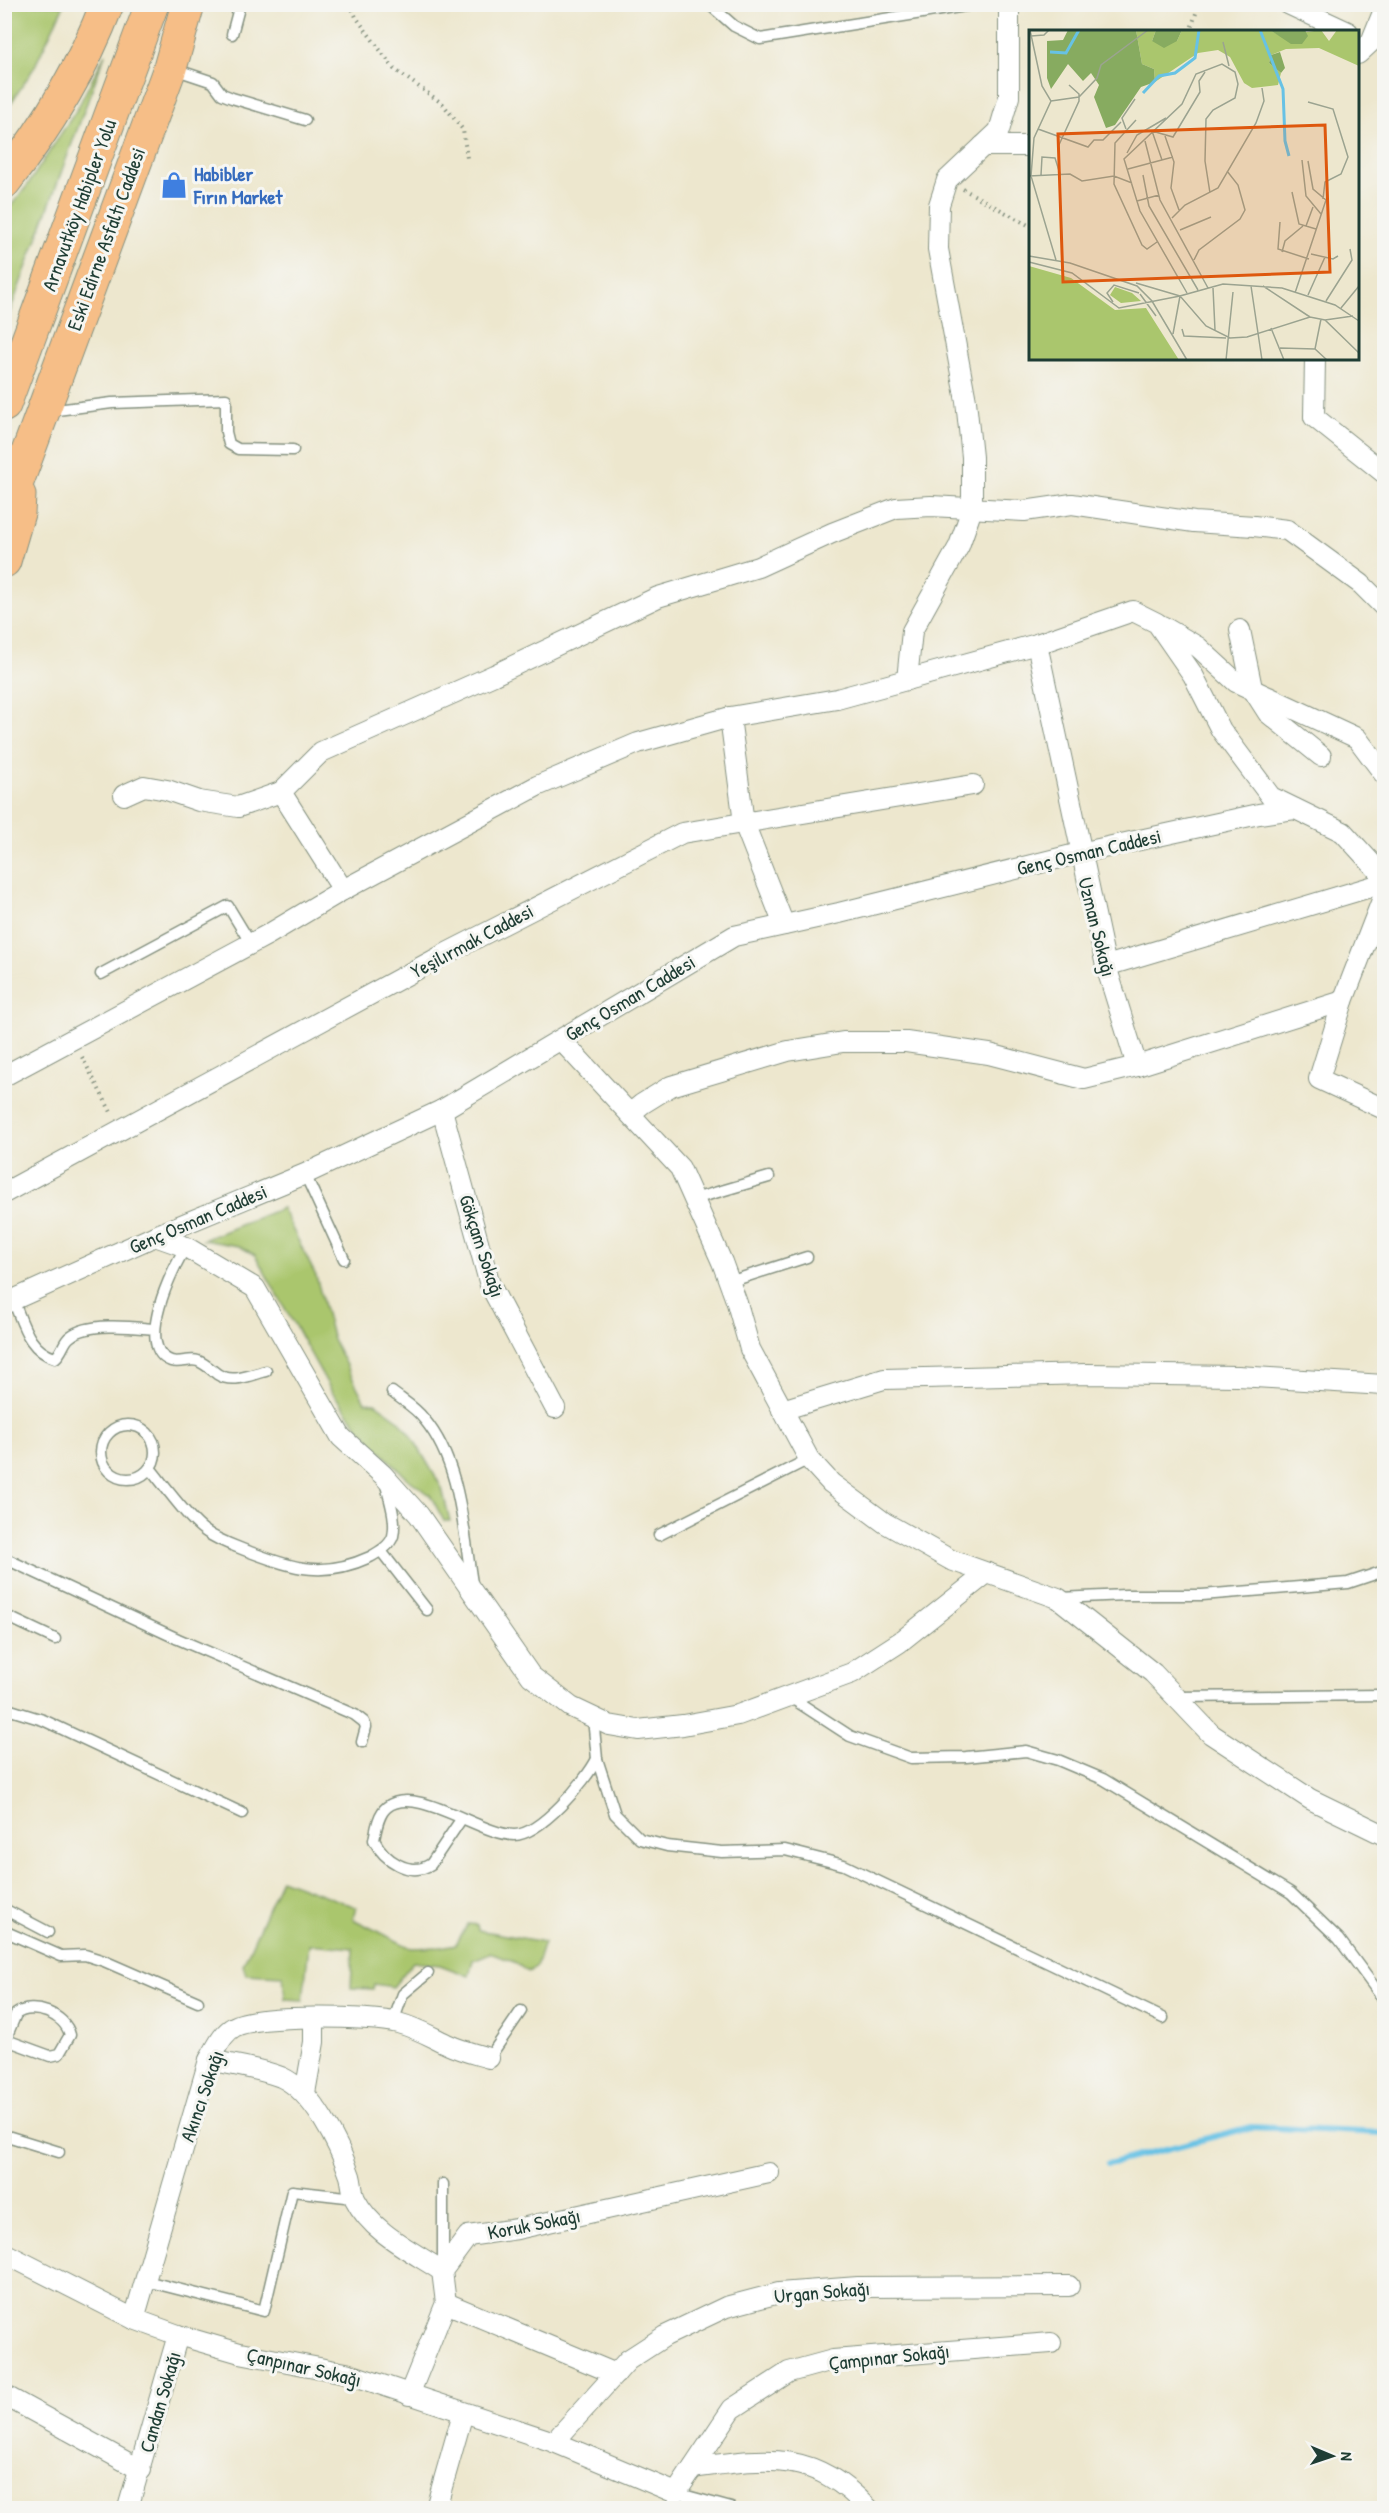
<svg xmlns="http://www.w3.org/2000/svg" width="1389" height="2513" viewBox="0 0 1389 2513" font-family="'Patrick Hand',sans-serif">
  <rect width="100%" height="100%" fill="#f6f6f2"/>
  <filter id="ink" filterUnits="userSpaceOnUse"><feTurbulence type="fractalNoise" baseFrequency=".0167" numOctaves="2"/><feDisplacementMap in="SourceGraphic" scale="12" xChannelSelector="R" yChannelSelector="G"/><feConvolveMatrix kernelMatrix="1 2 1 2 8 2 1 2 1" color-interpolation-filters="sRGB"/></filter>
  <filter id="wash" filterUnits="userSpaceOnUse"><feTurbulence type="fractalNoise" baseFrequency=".008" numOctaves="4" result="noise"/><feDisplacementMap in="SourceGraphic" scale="24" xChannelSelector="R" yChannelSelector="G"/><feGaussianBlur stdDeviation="1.35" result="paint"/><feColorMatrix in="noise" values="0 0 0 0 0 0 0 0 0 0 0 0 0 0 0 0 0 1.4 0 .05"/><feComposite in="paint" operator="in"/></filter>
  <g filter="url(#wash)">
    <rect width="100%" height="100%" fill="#ede7ce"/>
    <g fill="#aac66d" stroke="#648250" stroke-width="1.5">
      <path d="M5,4L64,5L34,68L5,112Z"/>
      <path d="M105,54L5,325V213L27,186L77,109Z"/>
      <path d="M282,1208L316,1276L333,1340L365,1402L375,1403L399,1420L414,1440L442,1488L450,1521H444L430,1495L408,1479L383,1454L358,1426L332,1392L255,1255L239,1246L203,1240Z"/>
      <path d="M281,1879L356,1907L353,1919L411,1948L441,1947L456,1944L468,1924L477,1925L478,1930L544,1942L536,1967L528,1972L514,1962L490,1953L473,1960L469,1976L440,1965L413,1962L393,1987L374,1984L373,1989L351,1988L353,1948L309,1944L303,2000L285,1999L283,1976L246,1974L243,1965Z"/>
    </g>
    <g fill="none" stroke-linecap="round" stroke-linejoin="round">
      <path stroke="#67c2e5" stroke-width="6" d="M1108,2164L1251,2127L1384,2133"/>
    </g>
  </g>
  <g filter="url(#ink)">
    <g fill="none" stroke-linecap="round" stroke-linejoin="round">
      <defs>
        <g id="service">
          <path d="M709,4L734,26L760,39L978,4"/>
          <path d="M232,34L240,4"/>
          <path d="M174,69L213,82L222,94L232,98L305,120"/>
          <path d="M49,411L112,403L226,399V432L229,444L238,449L293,450"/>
          <path d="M101,974L228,906L251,944"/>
          <path d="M305,1174L344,1259"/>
          <path d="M694,1199L769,1177"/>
          <path d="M186,1247C172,1268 134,1348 171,1361C180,1364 190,1358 198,1361C204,1363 212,1370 217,1374C232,1384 250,1375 266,1371"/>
          <path d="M729,1282L807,1257"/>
          <path d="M13,1300C23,1323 28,1350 55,1358C63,1352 63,1341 71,1336C89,1322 132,1327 154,1329"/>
          <path d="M392,1392C402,1400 416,1408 424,1419C461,1463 463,1529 472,1583"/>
          <circle cx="128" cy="1452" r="27"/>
          <path d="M150,1468C164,1485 188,1519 205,1531C218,1541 235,1546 250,1552C296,1569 324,1578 370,1557C379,1552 390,1546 393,1536C397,1519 389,1498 385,1481"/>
          <path d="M659,1535L809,1459"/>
          <path d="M381,1551L427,1610"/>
          <path d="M4,1558L178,1639L355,1715L364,1722L366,1727L362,1742"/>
          <path d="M1060,1598L1126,1595H1202L1348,1583L1384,1571"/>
          <path d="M4,1615L55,1639"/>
          <path d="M790,1697L850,1736L911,1758L966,1757L1026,1751L1058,1760L1103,1779L1291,1893L1339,1939L1384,2000"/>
          <path d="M1176,1697L1384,1695"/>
          <path d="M4,1708L43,1720L242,1813"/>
          <path d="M593,1718L597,1759L615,1814L640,1839L667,1846L722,1852L785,1850L844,1865L1163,2018"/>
          <path d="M462,1818L431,1864C410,1878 384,1860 374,1840C376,1830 378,1814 387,1807C416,1784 481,1835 514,1835C540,1835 586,1781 597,1759"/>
          <path d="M4,1909L48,1932"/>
          <path d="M4,1931L61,1956L85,1955L104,1961L198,2002"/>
          <path d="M393,2022L403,1994L428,1973"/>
          <path d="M4,2042L9,2041L50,2056L59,2054L70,2035C65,2014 33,2002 16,2014L8,2033L9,2041"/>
          <path d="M489,2058L521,2011"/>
          <path d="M4,2135L59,2152"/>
          <path d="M443,2265V2184"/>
          <path d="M146,2281L264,2311L292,2191L355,2198"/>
          <path d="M676,2493L731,2508"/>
        </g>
        <g id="minor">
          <path d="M1288,4L1348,32"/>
          <path d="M1358,54L1371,42L1384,10"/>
          <path d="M983,146H1030"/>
          <path d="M1315,358L1314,417L1384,473"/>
          <path d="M1162,626L1198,647L1236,682L1357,738L1384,774"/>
          <path d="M1240,630L1252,688L1268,713L1321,756"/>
          <path d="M1037,644L1106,966L1137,1066"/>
          <path d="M907,680L912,631L959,546L972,509V457L966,401L938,249L939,205L947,180L999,131L1009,97V4"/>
          <path d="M730,717L744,823L784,925"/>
          <path d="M124,795L144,786L167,790L199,801L238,807L281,792"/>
          <path d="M343,890L281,792L321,752L494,675L658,597L758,567L832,533L896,508L931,506L1024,511L1072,504L1194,522L1254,526L1287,530L1361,584L1384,607"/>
          <path d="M1384,895L1343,1001L1319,1079L1384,1109"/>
          <path d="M1106,966L1384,883"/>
          <path d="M561,1040L680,1168L722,1262L737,1303L750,1349L809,1459L831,1483L885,1523L951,1560L1058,1598L1153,1673L1211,1734L1310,1799L1384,1835"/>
          <path d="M4,1076L269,934L343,890L537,786L638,743L730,717L837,699L1037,644L1133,611L1157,623L1193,675L1221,730L1271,797L1343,832L1384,877"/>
          <path d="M442,1110L490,1285L555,1408"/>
          <path d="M631,1113L642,1104L671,1086L788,1051L843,1042H906L989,1054L1084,1079L1137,1066L1343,1001"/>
          <path d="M4,1193L447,953L682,833L973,785"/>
          <path d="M155,1236L186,1247L255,1288L341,1437L383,1475L419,1515L531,1676L571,1707L609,1725L638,1730L683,1725L738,1715L852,1673L900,1642L987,1573"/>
          <path d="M4,1304L155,1236L305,1174L442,1110L734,936L839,913L1080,853L1259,814L1295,809"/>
          <path d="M782,1410L884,1379L1087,1374L1238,1376L1384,1385"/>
          <path d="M209,2060C233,2065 258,2068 281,2077C313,2091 339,2144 350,2176C352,2183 352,2192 355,2199C372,2233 412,2251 442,2271"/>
          <path d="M305,2093L314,2042V2018"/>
          <path d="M4,2253L134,2319L178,2335L240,2353L346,2373L554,2442L676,2493L732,2409L789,2372L833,2360L1051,2343"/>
          <path d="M446,2303L616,2374"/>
          <path d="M134,2319L209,2060C216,2049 222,2033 234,2027C255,2014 372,2016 398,2023C417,2028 432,2037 449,2045C462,2051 476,2054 489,2058"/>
          <path d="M4,2395L141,2470"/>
          <path d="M409,2395L446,2303L442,2271L468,2236L517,2229L769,2173"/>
          <path d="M554,2442L628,2360L665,2336L726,2307L779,2293L858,2287L1069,2286"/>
          <path d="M693,2468C766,2458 813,2449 868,2508"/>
          <path d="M128,2508L178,2335"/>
          <path d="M436,2508L463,2413"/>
        </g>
        <g id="trunk">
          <path d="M4,182C48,126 82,70 107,4"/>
          <path d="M4,405L152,4"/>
          <path d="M4,517L170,68L188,4"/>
          <path d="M4,561L18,513L19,495"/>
        </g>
      </defs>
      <use href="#service" stroke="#869281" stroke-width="13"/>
      <use href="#minor" stroke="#869281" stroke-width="22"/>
      <use href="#trunk" stroke="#869281" stroke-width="35"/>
      <g stroke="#869281" stroke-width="4" stroke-dasharray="1.5 4.5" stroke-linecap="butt">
        <path d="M350,4L356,17L394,69L443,104L463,130L467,158"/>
        <path d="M1190,32L1199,4"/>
        <path d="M963,189L1030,226"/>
        <path d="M82,1057L112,1114"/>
      </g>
      <use href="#service" stroke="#fff" stroke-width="10"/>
      <use href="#minor" stroke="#fff" stroke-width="20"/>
      <use href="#trunk" stroke="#f6be87" stroke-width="33"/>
    </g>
  </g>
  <defs>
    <symbol id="shop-bare" viewBox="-9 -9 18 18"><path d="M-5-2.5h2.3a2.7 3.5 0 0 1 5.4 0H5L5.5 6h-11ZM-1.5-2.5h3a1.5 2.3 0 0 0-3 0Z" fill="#3f7fe0" stroke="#f6f6f2" stroke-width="2.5" paint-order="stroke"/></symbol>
  </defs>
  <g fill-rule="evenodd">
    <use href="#shop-bare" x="155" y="166" width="38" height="38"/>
  </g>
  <g text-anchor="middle" stroke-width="6" stroke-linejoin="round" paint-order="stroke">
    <g font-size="20" font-weight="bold" fill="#366cbe" stroke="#f6f6f2" text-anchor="start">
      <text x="194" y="181">Habibler<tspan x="194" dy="23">Fırın Market</tspan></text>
    </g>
    <g font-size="20" fill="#1f3d34" stroke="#f6f6f2">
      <text transform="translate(79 205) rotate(-70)" y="7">Arnavutköy Habipler Yolu</text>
      <text transform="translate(106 239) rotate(-70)" y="7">Eski Edirne Asfaltı Caddesi</text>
      <text transform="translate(1089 852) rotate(-13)" y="7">Genç Osman Caddesi</text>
      <text transform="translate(1097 927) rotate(76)" y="7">Uzman Sokağı</text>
      <text transform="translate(472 941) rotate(-28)" y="7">Yeşilırmak Caddesi</text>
      <text transform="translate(630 998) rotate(-31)" y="7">Genç Osman Caddesi</text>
      <text transform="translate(198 1219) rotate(-23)" y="7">Genç Osman Caddesi</text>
      <text transform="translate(482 1246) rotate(72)" y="7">Gökçam Sokağı</text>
      <text transform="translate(202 2096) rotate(-71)" y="7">Akıncı Sokağı</text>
      <text transform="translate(534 2224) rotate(-11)" y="7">Koruk Sokağı</text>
      <text transform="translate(822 2292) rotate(-5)" y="7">Urgan Sokağı</text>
      <text transform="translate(889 2357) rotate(-6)" y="7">Çampınar Sokağı</text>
      <text transform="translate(304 2367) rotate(13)" y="7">Çanpınar Sokağı</text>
      <text transform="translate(160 2402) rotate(-74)" y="7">Candan Sokağı</text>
    </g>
  </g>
  <g transform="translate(1029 30)">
    <rect width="330" height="330" fill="#ede7ce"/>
    <path d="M107,0H127L123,11H148L153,0H241L251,6L292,0L300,11L308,0H330V36L290,18L257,19L242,25L240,33L252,43L249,55L223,58L215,53L201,27L189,20L169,23L126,52L125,39L113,34ZM0,236L42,248L86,280L117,278L150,330H0ZM86,257L103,263L112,271L92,273L81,265Z" fill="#aac66d"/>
    <path d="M39,0H107L113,34L125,39L126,52L112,57L86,95L77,98L65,67L70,55L62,43L54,51L39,34L22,59L18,48V11L34,10ZM127,0H153L148,11L135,18L123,11ZM241,0H276L279,6L273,14H262ZM251,22L256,38L252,43L240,33L242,25Z" fill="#87ab60"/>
    <path fill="none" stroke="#67c2e5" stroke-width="3" d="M231,0L254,59L256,111L260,126M21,22L37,23L50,0M114,63L130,46L146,43L166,28L170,0"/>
    <path fill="none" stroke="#9ba390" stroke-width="1.5" d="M1,0L13,56L22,71L5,108L2,146L27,230M2,6L15,5L20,0M194,12L200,36M22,71L50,67L68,48L72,35L119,0M279,72L304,79L319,127L312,144L296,152L294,169M107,90L86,113L85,154L113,215L118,219L128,212M9,99L59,117L65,110H74L92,92M97,99L93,88L106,69M123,101L144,107L171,62L170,51L176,42M123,101L133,130M136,106L145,132L142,158L150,180M116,111L131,170L179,258M29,117L50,71V64L40,55M98,123L108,105L137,88M273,130L277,166L292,184M99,139L144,127M12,145L13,127L26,128L31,144M114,145L120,176L169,260M0,146L41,144L53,151L85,146L103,153M263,162L270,194L287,199M108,171L130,165M143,188L156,175L189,158L227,93L235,71L233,58M251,192L249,219L280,229M277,196L284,177M151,200L182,187M253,222L256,211L274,196M282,224L304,229L309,226M0,226L41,233L108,256L123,271L158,330M165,230L170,220L211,189L216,180L209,155L198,141M0,232L43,243L90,278L151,266M107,253L151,266M222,256L233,330M234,256L281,287M184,258L186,300M158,263L111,181L95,129L153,74L167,44L193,34L206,42L209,54L206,68L184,80L177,89L176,131L181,163M266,263L297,170L284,159L279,131M111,264L127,286M279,265L296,227M297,271L323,230L321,219M84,272L78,263L85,255L110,263M312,278L330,256M296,290L324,286M330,291L306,275L253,258L194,254L151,266L177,296L201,308L218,307L281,287L296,290L330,323M242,298L255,330M153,299L155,306L197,308M144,304L151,266M251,318L286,319L298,330M286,319L292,289M197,330L204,262"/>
    <path fill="#de580e" fill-opacity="0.15" stroke="#de580e" stroke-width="3" d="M296,95L301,242L34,252L29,104Z"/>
    <rect width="330" height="330" fill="none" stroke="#1f3d34" stroke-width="3"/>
  </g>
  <rect width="1389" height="2513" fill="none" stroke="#f6f6f2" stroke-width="24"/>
  <g transform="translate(1332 2456) rotate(92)" stroke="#f6f6f2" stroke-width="4.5" paint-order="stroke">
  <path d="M0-4.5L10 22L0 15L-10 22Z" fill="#1f3d34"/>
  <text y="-9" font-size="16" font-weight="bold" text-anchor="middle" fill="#1f3d34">N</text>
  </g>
</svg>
